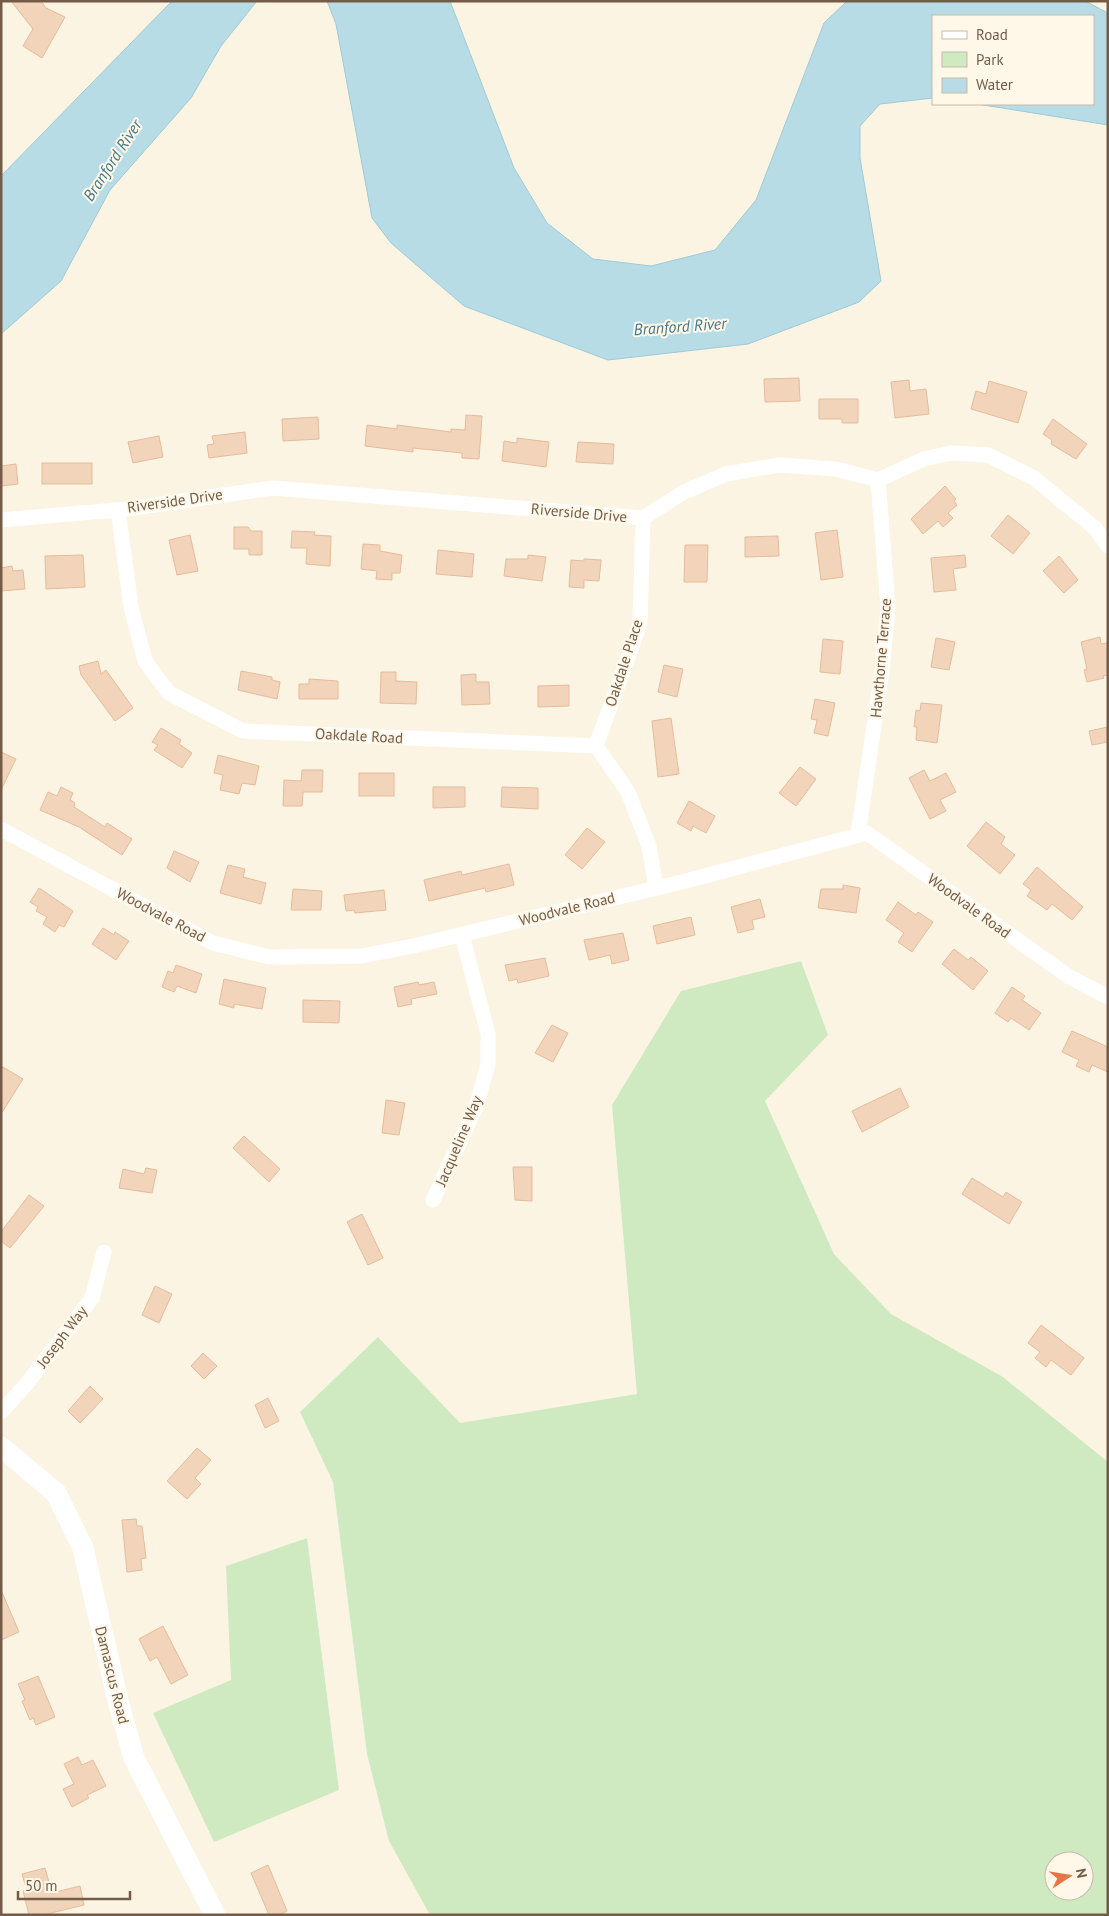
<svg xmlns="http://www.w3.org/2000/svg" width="1109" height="1916" viewBox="0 0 1109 1916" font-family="'PT Sans',sans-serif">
  <rect width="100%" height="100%" fill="#fcf4e2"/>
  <g fill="#cfeac1" fill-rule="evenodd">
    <path d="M801,961L828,1035L765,1101L834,1254L891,1314L1003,1377L1108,1462V1915H430L389,1841L367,1754L333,1482L300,1412L378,1337L460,1423L637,1394L612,1105L681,991ZM1054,1861H1084V1891H1054Z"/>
    <path d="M307,1538L339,1790L214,1842L153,1713L231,1680L226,1566Z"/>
  </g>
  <g fill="#b7dce6" stroke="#9dcbd8">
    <path d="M172,1H257L221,46L191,98L110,190L61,281L1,334V176Z"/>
    <path d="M327,1H450L514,168L547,223L593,259L651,266L715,250L756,200L824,23L847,1H1085L1108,13V125L977,104H1093V16H933V98L880,104L860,126V158L881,281L859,302L748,344L608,360L464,306L391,243L372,218L336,24Z"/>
  </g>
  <g fill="#f2d4ba" stroke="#e5bc9a">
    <path d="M11,1H41L46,8L65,17L42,58L23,46L33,29Z"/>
    <path d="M799,378L800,401L765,402L764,379Z"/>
    <path d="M909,380L910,391L926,389L929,414L895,418L891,382Z"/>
    <path d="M989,381L1027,392L1018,423L971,409L976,391L986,394Z"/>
    <path d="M819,399H858V423H842V419H819Z"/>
    <path d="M466,415L482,416L479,459L462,458V453L413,448V452L365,446L367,425L397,429V425L451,432V429L465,430Z"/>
    <path d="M318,417L319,439L283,441L282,419Z"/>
    <path d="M1053,419L1087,444L1076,459L1051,444L1052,440L1043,434Z"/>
    <path d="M245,432L247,453L209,458L207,445L214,444L212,436Z"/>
    <path d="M159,436L163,457L133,463L128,442Z"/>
    <path d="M517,438L549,442L546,467L502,461L504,441L517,443Z"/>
    <path d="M578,442L614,444L613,464L576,462Z"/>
    <rect x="42" y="463" width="50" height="21"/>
    <path d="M16,464L18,484L1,486V466Z"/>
    <path d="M945,486L956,499L954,501L957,505L948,513L953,518L943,527L938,521L923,534L911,519Z"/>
    <path d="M1008,515L1030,533L1013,554L991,536Z"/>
    <path d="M234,527H248L251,531H262V555H249V549H234Z"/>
    <path d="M837,530L843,577L821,580L815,533Z"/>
    <path d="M292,531L315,532L314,535L331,536L330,566L306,564L307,548H291Z"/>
    <path d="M190,535L198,571L177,575L169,540Z"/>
    <path d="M778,536L779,556L745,557V537Z"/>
    <path d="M363,544L380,545V551L402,555L400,573H392V580L376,579L377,571L361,569Z"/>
    <path d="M685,545H708L707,582H684Z"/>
    <path d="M438,550L474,554L472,577L436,574Z"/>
    <path d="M83,555L85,587L46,589L45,556Z"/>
    <path d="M528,555L546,557L542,581L504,576L506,559H528Z"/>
    <path d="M965,555L966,567L953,569L956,590L934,592L931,558Z"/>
    <path d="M1059,556L1078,580L1064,593L1043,571Z"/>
    <path d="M584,559L601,560L599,581L584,580V588L569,587L571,560L584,561Z"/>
    <path d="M12,566L13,571L23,570L25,589L1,591V568Z"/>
    <path d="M1100,637L1101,644L1108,643V675L1103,676L1104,678L1087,682L1084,670L1087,669L1081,642Z"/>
    <path d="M936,638L955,642L949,670L931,667Z"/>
    <path d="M823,639L843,641L840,674L820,672Z"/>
    <path d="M98,661L101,674L106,670L133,708L115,721L81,675L79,666Z"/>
    <path d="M664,665L683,669L677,697L658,692Z"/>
    <path d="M241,671L272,677V680L280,682L277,699L238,690Z"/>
    <path d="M381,672H396V681L417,682L416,704L380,703Z"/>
    <path d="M476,674V682H489L490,704L462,705L461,675Z"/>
    <path d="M309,679L338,681V699H299V684H309Z"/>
    <path d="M569,685V706L538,707V686Z"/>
    <path d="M815,699L835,703L828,736L814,733L817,720L811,719Z"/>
    <path d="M921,703L942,705L937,743L916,740L917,727H914L916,710L920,711Z"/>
    <path d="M671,718L679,774L658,777L652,721Z"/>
    <path d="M1108,727V742L1092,745L1089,731Z"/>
    <path d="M161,728L181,740L179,744L192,753L182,768L154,750L158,745L152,742Z"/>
    <path d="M1,752L16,759L1,790Z"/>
    <path d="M218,755L259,766L255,785L242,783L239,794L220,790L223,775L214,773Z"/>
    <path d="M800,767L816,779L796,806L779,793Z"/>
    <path d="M302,770H323L322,792H303L302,806H283L284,780L301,781Z"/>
    <path d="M924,770L930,781L946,773L956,792L940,800L946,811L930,819L909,778Z"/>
    <rect x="359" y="773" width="35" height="23"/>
    <path d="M61,787L73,793L70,800L75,803L74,807L105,827L107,823L132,839L122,855L79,827L40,810L48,792L57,796Z"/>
    <path d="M433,787H465V807L433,808Z"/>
    <path d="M502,787L538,788V809L501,807Z"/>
    <path d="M689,801L715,816L706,833L693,826L691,831L677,823Z"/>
    <path d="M986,822L1005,837L1001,844L1015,855L1000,874L967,846Z"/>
    <path d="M587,828L605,842L582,869L565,855Z"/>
    <path d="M174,851L199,862L190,882L167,868Z"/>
    <path d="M509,864L514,885L486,892L485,888L429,901L424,880L461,871L462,875Z"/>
    <path d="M228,865L245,869L243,877L266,883L261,904L220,893Z"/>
    <path d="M1037,867L1083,907L1072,920L1052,904L1047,910L1027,896L1031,890L1023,884Z"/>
    <path d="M843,885L860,888L856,913L818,908L821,889H843Z"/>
    <path d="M39,888L73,911L64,927L59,925L55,932L43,924L47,917L36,911L38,907L30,902Z"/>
    <path d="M293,889L322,891L321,910H291Z"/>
    <path d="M384,890L386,910L355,913L354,910L346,911L344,895Z"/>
    <path d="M760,899L765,917L752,920L754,929L738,933L731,907Z"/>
    <path d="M898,902L916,915L918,912L933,922L912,952L898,942L904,933L886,920Z"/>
    <path d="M691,917L695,935L657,944L653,926Z"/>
    <path d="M103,928L114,935L115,932L129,941L116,960L92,944Z"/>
    <path d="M623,933L629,960L612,964L610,955L589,960L584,940Z"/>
    <path d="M954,949L968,960L971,957L988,971L973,990L942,964Z"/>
    <path d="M545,958L549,976L518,983L517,979L509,981L505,965Z"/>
    <path d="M176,965L202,974L196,993L177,986L174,992L162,987L168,971L173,973Z"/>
    <path d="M224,979L266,988L262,1009L234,1004V1008L219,1004Z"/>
    <path d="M418,982L419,985L434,982L437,994L411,999L412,1004L398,1007L394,987Z"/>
    <path d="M1012,987L1025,996L1022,1000L1041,1013L1029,1030L1011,1018L1008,1022L995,1013Z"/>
    <path d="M303,1000L340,1001L339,1023L303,1022Z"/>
    <path d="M552,1025L568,1033L553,1062L535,1053Z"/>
    <path d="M1072,1031L1108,1047V1072L1092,1065L1089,1072L1076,1066L1079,1060L1062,1052Z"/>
    <path d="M1,1066L23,1079L1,1114Z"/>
    <path d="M900,1088L909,1107L862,1132L852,1111Z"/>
    <path d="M386,1100L405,1103L399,1135L382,1133Z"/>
    <path d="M244,1136L280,1169L269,1182L233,1148Z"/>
    <path d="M513,1167H532V1201L515,1200Z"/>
    <path d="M146,1168L157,1170L152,1193L119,1188L123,1169L144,1174Z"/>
    <path d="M972,1178L1003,1197L1006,1192L1022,1202L1009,1224L962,1194Z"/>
    <path d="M29,1195L44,1206L10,1248L1,1241V1232Z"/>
    <path d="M362,1214L383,1258L368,1265L347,1222Z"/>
    <path d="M155,1286L172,1294L159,1323L142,1315Z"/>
    <path d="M1041,1325L1084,1358L1071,1375L1051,1360L1046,1367L1035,1358L1040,1352L1028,1343Z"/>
    <path d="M203,1353L217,1366L204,1379L191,1366Z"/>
    <path d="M90,1386L103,1399L80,1423L68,1411Z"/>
    <path d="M268,1398L279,1421L265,1428L255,1405Z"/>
    <path d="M197,1448L211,1460L195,1478L201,1484L187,1499L167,1481Z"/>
    <path d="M136,1519L137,1526H142L146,1558L141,1559L142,1570L127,1572L122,1520Z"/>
    <path d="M1,1590L19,1632L1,1640Z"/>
    <path d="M163,1626L188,1675L171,1684L157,1657L150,1661L139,1639Z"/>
    <path d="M38,1676L55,1717L36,1725L33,1718L30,1720L22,1701L25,1700L18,1684Z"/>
    <path d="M78,1757L82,1765L93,1760L106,1786L87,1795L89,1798L72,1807L63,1789L74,1784L64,1764Z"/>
    <path d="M268,1865L287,1911L279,1915H269L251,1873Z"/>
    <path d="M45,1868L52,1893L80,1886L84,1905L43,1915H29L23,1891L27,1890L22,1874Z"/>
  </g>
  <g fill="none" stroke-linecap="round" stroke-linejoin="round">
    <g stroke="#fff" stroke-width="15">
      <path d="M118,510L131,607L145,661L169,693L243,731L596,746L628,792L649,846L656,888"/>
      <path d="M1,520L127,509L273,488L643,518L684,492L726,474L780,465L836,469L878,480L924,459L951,453L988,455L1034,478L1095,528L1108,546"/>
      <path d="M596,746L640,624L643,518"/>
      <path d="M1,829L213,943L269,957L361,956L413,946L682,882L867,833L1068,976L1108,997"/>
      <path d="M858,835L882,671L888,607L878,480"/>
      <path d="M433,1200L476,1107L488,1064V1034L462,935"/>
      <path d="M1,1412L25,1386L92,1298L104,1252"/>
    </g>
    <path stroke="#fff" stroke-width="21" d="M1,1447L56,1493L83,1548L118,1701L134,1758L215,1915"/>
  </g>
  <g text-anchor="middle" stroke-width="4" stroke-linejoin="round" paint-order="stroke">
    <g font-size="15" fill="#745b48" stroke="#fff8e9">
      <text transform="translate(175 501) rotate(-8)" y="5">Riverside Drive</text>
      <text transform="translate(579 513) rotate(5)" y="5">Riverside Drive</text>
      <text transform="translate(881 658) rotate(-85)" y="5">Hawthorne Terrace</text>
      <text transform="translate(624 663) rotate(-72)" y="5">Oakdale Place</text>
      <text transform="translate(359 736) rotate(3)" y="5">Oakdale Road</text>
      <text transform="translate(969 906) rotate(36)" y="5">Woodvale Road</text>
      <text transform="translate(567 909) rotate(-14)" y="5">Woodvale Road</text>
      <text transform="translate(161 915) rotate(28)" y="5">Woodvale Road</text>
      <text transform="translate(459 1141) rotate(-67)" y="5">Jacqueline Way</text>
      <text transform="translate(62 1337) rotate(-53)" y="5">Joseph Way</text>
      <text transform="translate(112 1675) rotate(76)" y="5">Damascus Road</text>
    </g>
    <g font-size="16" font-style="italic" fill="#427888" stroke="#fff8e9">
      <text transform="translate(112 160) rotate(-57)" y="6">Branford River</text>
      <text transform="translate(680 326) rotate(-4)" y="6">Branford River</text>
    </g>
  </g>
  <rect width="1109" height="1916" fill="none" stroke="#745b48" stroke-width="5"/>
  <rect x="932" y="15" width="162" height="90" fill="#fff8e9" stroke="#c7b9a9"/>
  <rect x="942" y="31" width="25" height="8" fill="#ffffff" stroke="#c7b9a9"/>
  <text x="976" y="40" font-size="15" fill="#745b48">Road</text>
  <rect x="942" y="52" width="25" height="15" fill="#cfeac1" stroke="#c7b9a9"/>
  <text x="976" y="65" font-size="15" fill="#745b48">Park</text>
  <rect x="942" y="78" width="25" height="15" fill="#b7dce6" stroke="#c7b9a9"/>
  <text x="976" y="90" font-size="15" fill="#745b48">Water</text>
  <g transform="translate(1069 1876) rotate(78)"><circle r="24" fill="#fff8e9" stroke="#c7b9a9"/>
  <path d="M0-4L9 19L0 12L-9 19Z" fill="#e87546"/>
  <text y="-8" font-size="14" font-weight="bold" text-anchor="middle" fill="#745b48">N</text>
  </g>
  <path d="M18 1891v8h112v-8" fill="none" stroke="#745b48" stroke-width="2.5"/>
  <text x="25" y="1891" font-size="15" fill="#745b48" stroke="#fff8e9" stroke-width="4" paint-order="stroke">50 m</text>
</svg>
